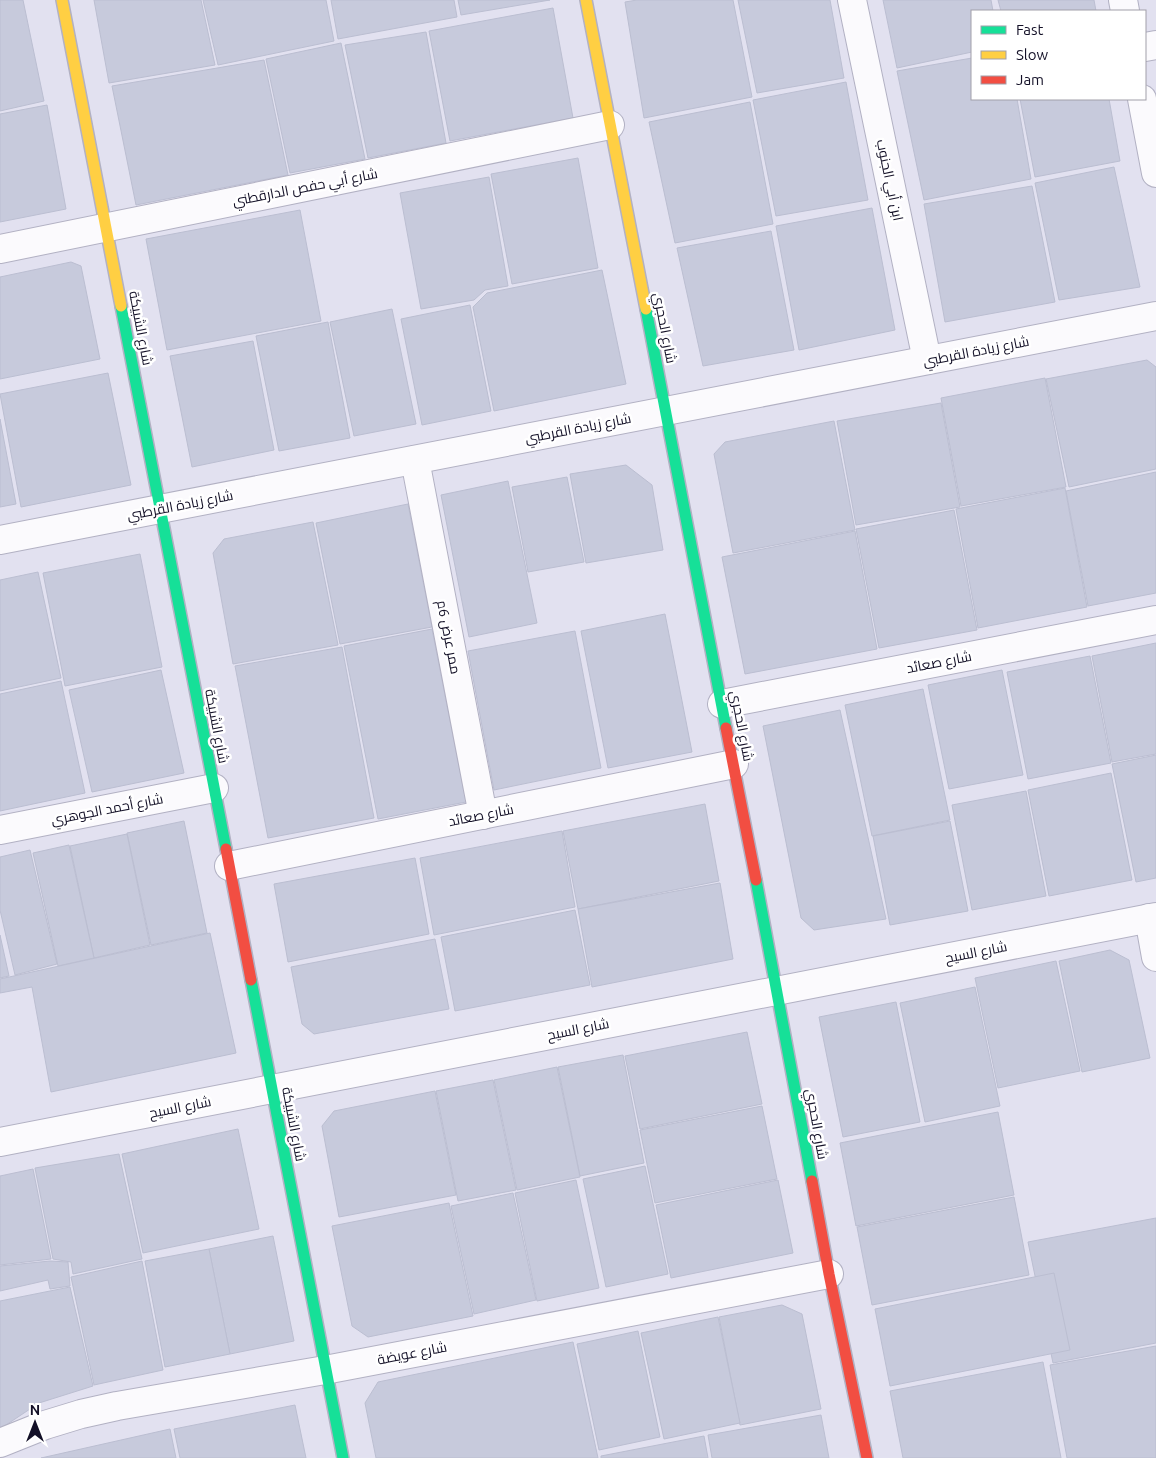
<svg xmlns="http://www.w3.org/2000/svg" width="1156" height="1458" viewBox="0 0 1156 1458" font-family="Ubuntu,Cairo,sans-serif">
  <rect width="100%" height="100%" fill="#e2e1f0"/>
  <g fill="#c7cadc" stroke="#bbbed1">
    <path d="M0,0H23L44,101L0,111Z"/>
    <path d="M94,0H201L215,65L109,83Z"/>
    <path d="M203,0H326L334,41L218,65Z"/>
    <path d="M331,0H454L457,17L338,39Z"/>
    <path d="M458,0H550L461,15Z"/>
    <path d="M637,0H733L752,97L644,118L625,2Z"/>
    <path d="M738,0H830L844,78L757,93Z"/>
    <path d="M883,0H991L993,11H972V52L897,68Z"/>
    <path d="M998,0H1094L1096,11H1001Z"/>
    <path d="M553,8L573,118L450,141L429,31Z"/>
    <path d="M426,32L446,143L368,158L345,45Z"/>
    <path d="M341,43L365,159L290,173L266,59Z"/>
    <path d="M972,58V99H1017L1031,179L924,200L897,71Z"/>
    <path d="M264,60L288,175L136,205L112,86Z"/>
    <path d="M846,82L868,200L776,216L753,100Z"/>
    <path d="M1020,99H1109L1120,161L1035,177Z"/>
    <path d="M750,102L773,224L675,243L649,122Z"/>
    <path d="M47,105L66,209L0,222V114Z"/>
    <path d="M578,158L598,268L512,284L491,174Z"/>
    <path d="M1114,167L1140,287L1059,300L1035,183Z"/>
    <path d="M489,177L508,286L485,290L474,300L421,309L400,193Z"/>
    <path d="M1032,186L1055,302L945,322L924,204Z"/>
    <path d="M872,208L895,330L799,350L776,226Z"/>
    <path d="M300,210L321,321L167,350L146,239Z"/>
    <path d="M771,231L794,350L703,366L677,248Z"/>
    <path d="M71,262L81,266L100,359L0,379V277Z"/>
    <path d="M602,270L626,384L494,411L473,307L487,293Z"/>
    <path d="M470,305L491,411L422,425L401,319Z"/>
    <path d="M392,309L416,424L354,436L330,322Z"/>
    <path d="M328,322L350,438L279,451L256,336Z"/>
    <path d="M253,341L274,450L192,467L170,356Z"/>
    <path d="M1147,360L1156,367V469L1069,487L1046,379Z"/>
    <path d="M108,373L131,485L21,507L0,394Z"/>
    <path d="M1045,378L1066,487L961,506L941,398Z"/>
    <path d="M941,403L960,507L856,525L837,421Z"/>
    <path d="M0,419L16,504L0,507Z"/>
    <path d="M834,421L855,530L733,553L714,454L725,442Z"/>
    <path d="M626,465L652,485L663,550L586,563L570,474Z"/>
    <path d="M1156,472V593L1088,606L1066,491Z"/>
    <path d="M567,477L584,562L528,572L512,487Z"/>
    <path d="M508,481L537,623L469,637L441,495Z"/>
    <path d="M1065,488L1087,607L978,628L956,509Z"/>
    <path d="M408,504L432,627L340,644L316,523Z"/>
    <path d="M954,510L977,630L879,648L856,529Z"/>
    <path d="M313,522L338,645L233,664L213,553L224,539Z"/>
    <path d="M855,531L877,649L745,674L722,557Z"/>
    <path d="M140,554L162,667L65,686L43,573Z"/>
    <path d="M38,572L61,678L0,691V580Z"/>
    <path d="M665,614L692,752L608,768L581,631Z"/>
    <path d="M432,629L466,802L378,819L344,646Z"/>
    <path d="M575,631L601,768L494,790L468,651Z"/>
    <path d="M1156,643V754L1112,762L1092,656Z"/>
    <path d="M342,647L374,818L268,838L235,666Z"/>
    <path d="M1090,656L1111,763L1028,779L1007,672Z"/>
    <path d="M161,670L184,773L92,792L69,690Z"/>
    <path d="M1002,670L1023,775L949,789L928,685Z"/>
    <path d="M61,681L85,793L0,811V694Z"/>
    <path d="M923,689L950,820L872,836L845,705Z"/>
    <path d="M840,710L886,919L814,930L801,918L763,726Z"/>
    <path d="M1156,755V878L1136,882L1112,764Z"/>
    <path d="M1111,773L1132,880L1049,896L1028,790Z"/>
    <path d="M1026,791L1046,896L972,910L952,805Z"/>
    <path d="M705,804L719,881L578,909L563,831Z"/>
    <path d="M184,821L207,933L151,945L127,833Z"/>
    <path d="M950,821L968,911L890,925L873,836Z"/>
    <path d="M562,831L575,907L434,935L420,858Z"/>
    <path d="M127,834L150,945L94,958L70,846Z"/>
    <path d="M69,845L94,958L58,966L33,853Z"/>
    <path d="M30,850L57,964L15,975L0,910V857Z"/>
    <path d="M415,858L429,934L288,962L274,884Z"/>
    <path d="M720,883L733,959L592,987L578,909Z"/>
    <path d="M575,910L590,985L455,1011L441,937Z"/>
    <path d="M210,933L236,1053L51,1092L32,987L0,993V979Z"/>
    <path d="M0,935L9,976L0,978Z"/>
    <path d="M435,939L449,1009L314,1034L302,1024L291,967Z"/>
    <path d="M1110,950L1129,960L1150,1058L1082,1072L1059,961Z"/>
    <path d="M1056,961L1080,1071L998,1088L975,978Z"/>
    <path d="M975,987L1000,1106L925,1122L900,1003Z"/>
    <path d="M896,1002L920,1122L843,1137L819,1017Z"/>
    <path d="M747,1032L762,1104L640,1129L625,1056Z"/>
    <path d="M623,1055L644,1163L580,1176L558,1067Z"/>
    <path d="M557,1067L580,1177L517,1190L494,1080Z"/>
    <path d="M493,1080L516,1190L458,1201L436,1091Z"/>
    <path d="M435,1091L456,1195L339,1217L322,1126L334,1111Z"/>
    <path d="M762,1106L777,1179L655,1203L640,1130Z"/>
    <path d="M998,1112L1014,1195L856,1226L840,1143Z"/>
    <path d="M238,1129L259,1229L143,1253L122,1154Z"/>
    <path d="M119,1154L142,1259L73,1274L71,1262L53,1259L35,1168Z"/>
    <path d="M645,1166L668,1274L606,1287L583,1179Z"/>
    <path d="M33,1169L51,1259L0,1265V1176Z"/>
    <path d="M576,1180L599,1288L537,1301L515,1193Z"/>
    <path d="M778,1180L793,1253L671,1278L656,1205Z"/>
    <path d="M513,1193L536,1300L474,1314L451,1206Z"/>
    <path d="M1014,1197L1029,1275L872,1305L857,1227Z"/>
    <path d="M449,1203L473,1316L368,1337L352,1326L332,1226Z"/>
    <path d="M1156,1218V1343L1053,1363L1028,1242Z"/>
    <path d="M273,1236L294,1341L230,1354L209,1249Z"/>
    <path d="M209,1249L230,1354L165,1367L145,1261Z"/>
    <path d="M50,1261L68,1262L70,1286L50,1289L48,1280L0,1291V1266Z"/>
    <path d="M142,1261L163,1370L94,1385L71,1277Z"/>
    <path d="M1054,1273L1070,1350L890,1386L875,1309Z"/>
    <path d="M70,1287L93,1386L39,1403L0,1429V1301Z"/>
    <path d="M782,1305L802,1314L821,1409L740,1425L719,1317Z"/>
    <path d="M718,1317L740,1423L664,1439L641,1333Z"/>
    <path d="M638,1331L660,1437L599,1450L577,1344Z"/>
    <path d="M573,1342L598,1458H376L365,1403L378,1382Z"/>
    <path d="M1156,1346V1458H1067L1050,1365Z"/>
    <path d="M1043,1362L1061,1458H903L890,1391Z"/>
    <path d="M295,1405L306,1458H180L174,1429Z"/>
    <path d="M821,1415L829,1458H712L708,1435Z"/>
    <path d="M170,1429L176,1458H41Z"/>
    <path d="M704,1436L708,1458H601V1456Z"/>
  </g>
  <g fill="none" stroke-linecap="round" stroke-linejoin="round">
    <defs>
      <g id="street">
        <path d="M852,0L927,360"/>
        <path d="M1123,0L1125,11"/>
        <path d="M1145,47L1156,45"/>
        <path d="M1142,99L1156,173"/>
        <path d="M0,249L610,125"/>
        <path d="M415,460L483,815"/>
        <path d="M0,540L1156,316"/>
        <path d="M722,704L1156,620"/>
        <path d="M0,830L214,788"/>
        <path d="M229,866L734,764"/>
        <path d="M1149,918L1156,957"/>
        <path d="M0,1142L1156,917"/>
        <path d="M0,1443L45,1425L81,1414L117,1406L325,1370L829,1274"/>
      </g>
      <g id="fast">
        <path d="M121,306L226,849"/>
        <path d="M646,309L726,728"/>
        <path d="M756,880L812,1181"/>
        <path d="M251,980L343,1458"/>
      </g>
      <g id="slow">
        <path d="M62,0L121,306"/>
        <path d="M586,0L646,309"/>
      </g>
      <g id="jam">
        <path d="M726,728L756,880"/>
        <path d="M226,849L251,980"/>
        <path d="M812,1181L829,1274L867,1458"/>
      </g>
    </defs>
    <use href="#street" stroke="#b2b1c3" stroke-width="30"/>
    <use href="#fast" stroke="#b2b1c3" stroke-width="14"/>
    <use href="#slow" stroke="#b2b1c3" stroke-width="14"/>
    <use href="#jam" stroke="#b2b1c3" stroke-width="14"/>
    <use href="#street" stroke="#fbfafd" stroke-width="28"/>
    <use href="#fast" stroke="#16e098" stroke-width="11"/>
    <use href="#slow" stroke="#ffcf43" stroke-width="11"/>
    <use href="#jam" stroke="#f24e42" stroke-width="11"/>
  </g>
  <g text-anchor="middle" stroke-width="5" stroke-linejoin="round" paint-order="stroke">
    <g font-size="14" fill="#131027" stroke="#fff">
      <text transform="translate(890 180) rotate(78)" y="5">ابن أبي الجنوب</text>
      <text transform="translate(305 187) rotate(-11)" y="5">شارع أبي حفص الدارقطني</text>
      <text transform="translate(141 328) rotate(79)" y="5">شارع الشبيكة</text>
      <text transform="translate(665 328) rotate(79)" y="5">شارع الحجري</text>
      <text transform="translate(976 351) rotate(-11)" y="5">شارع زيادة القرطبي</text>
      <text transform="translate(578 428) rotate(-11)" y="5">شارع زيادة القرطبي</text>
      <text transform="translate(180 505) rotate(-11)" y="5">شارع زيادة القرطبي</text>
      <text transform="translate(449 637) rotate(79)" y="5">ممر عرض 6م</text>
      <text transform="translate(939 662) rotate(-11)" y="5">شارع صعائد</text>
      <text transform="translate(217 726) rotate(79)" y="5">شارع الشبيكة</text>
      <text transform="translate(742 726) rotate(79)" y="5">شارع الحجري</text>
      <text transform="translate(107 809) rotate(-11)" y="5">شارع أحمد الجوهري</text>
      <text transform="translate(481 815) rotate(-11)" y="5">شارع صعائد</text>
      <text transform="translate(976 952) rotate(-11)" y="5">شارع السيح</text>
      <text transform="translate(578 1029) rotate(-11)" y="5">شارع السيح</text>
      <text transform="translate(180 1107) rotate(-11)" y="5">شارع السيح</text>
      <text transform="translate(294 1124) rotate(79)" y="5">شارع الشبيكة</text>
      <text transform="translate(817 1124) rotate(80)" y="5">شارع الحجري</text>
      <text transform="translate(412 1353) rotate(-11)" y="5">شارع عويضة</text>
    </g>
  </g>
  <rect x="971" y="10" width="175" height="90" fill="#ffffff" stroke="#a19fa9"/>
  <rect x="981" y="26" width="25" height="8" fill="#16e098" stroke="#a19fa9"/>
  <text x="1016" y="35" font-size="15" fill="#131027">Fast</text>
  <rect x="981" y="51" width="25" height="8" fill="#ffcf43" stroke="#a19fa9"/>
  <text x="1016" y="60" font-size="15" fill="#131027">Slow</text>
  <rect x="981" y="76" width="25" height="8" fill="#f24e42" stroke="#a19fa9"/>
  <text x="1016" y="85" font-size="15" fill="#131027">Jam</text>
  <g transform="translate(35 1423)" stroke="#ffffff" stroke-width="4" paint-order="stroke">
  <path d="M0-4L9 19L0 12L-9 19Z" fill="#131027"/>
  <text y="-8" font-size="14" font-weight="bold" text-anchor="middle" fill="#131027">N</text>
  </g>
</svg>
